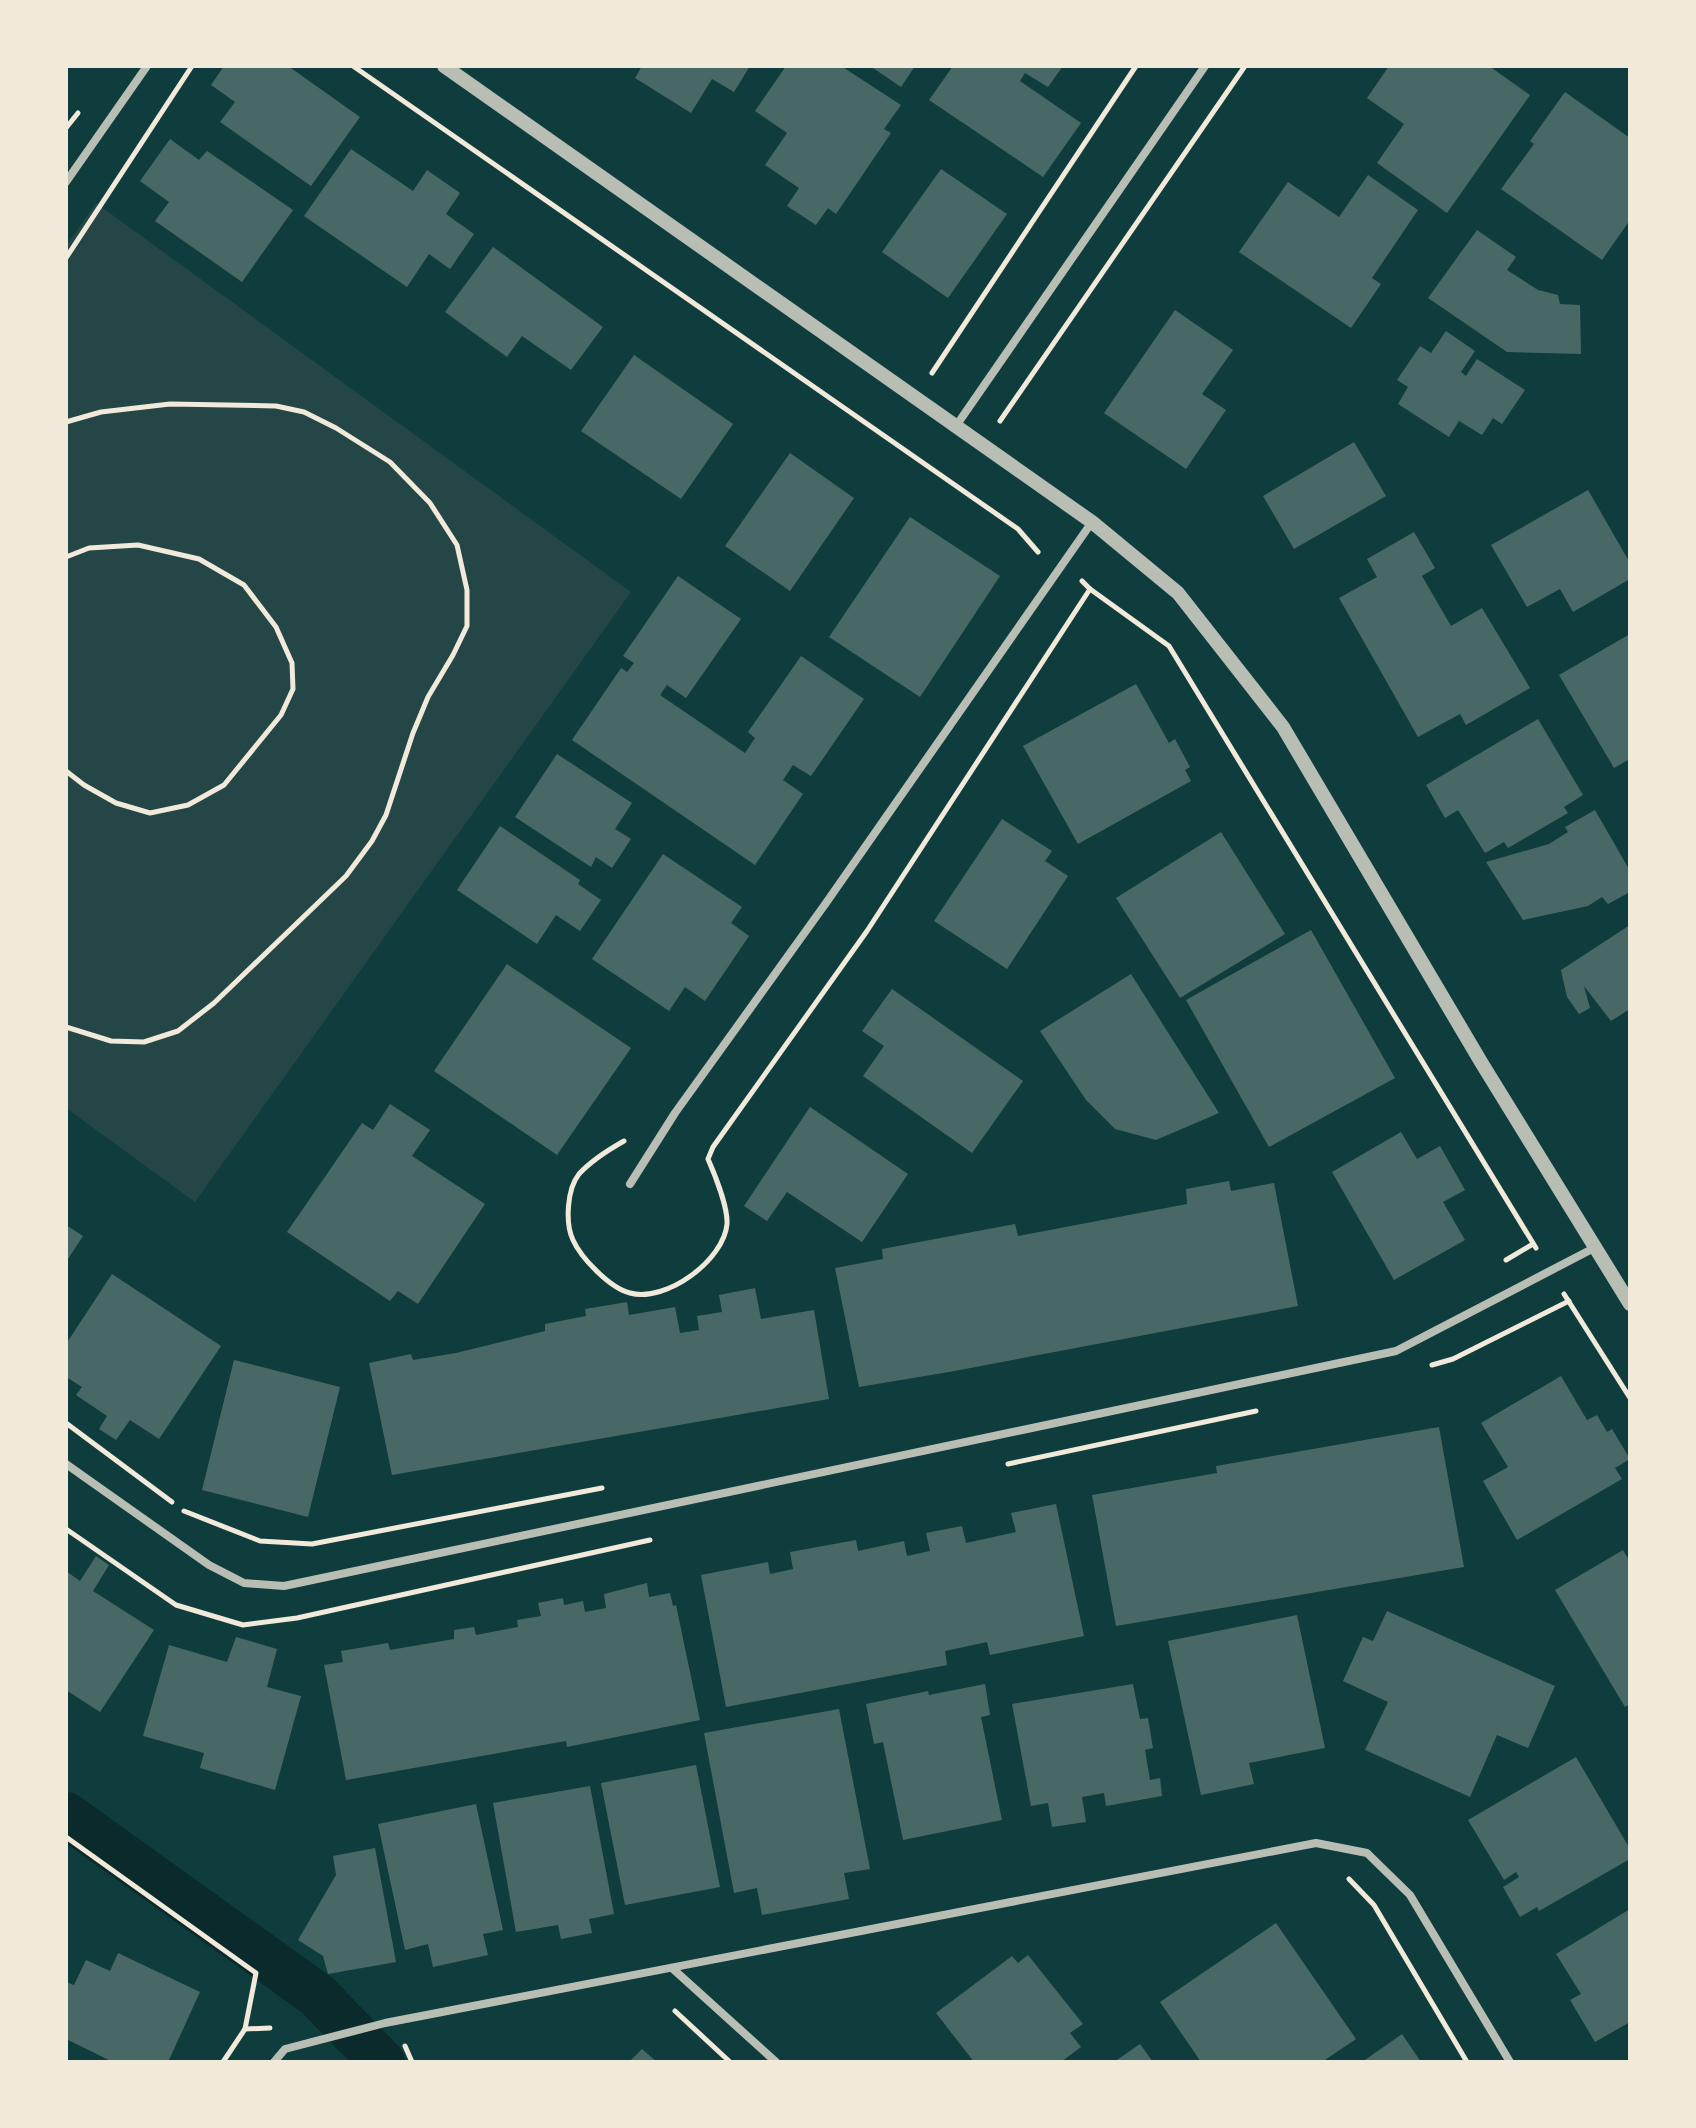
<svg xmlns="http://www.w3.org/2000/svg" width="1696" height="2128" viewBox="0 0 1696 2128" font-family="Literata,serif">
  <rect width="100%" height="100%" fill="#0f3d3e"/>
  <path fill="#244646" d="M96,203L631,592L195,1202L66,1108V246Z"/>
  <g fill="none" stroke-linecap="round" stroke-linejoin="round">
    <path stroke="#0a2a2b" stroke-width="46" d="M66,1815L317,1995L382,2062"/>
  </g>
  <g fill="#486865">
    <path d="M224,66H288L360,117L311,186L220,122L235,102L211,85Z"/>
    <path d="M642,66H750L734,92L712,79L691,113L635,78Z"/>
    <path d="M786,66H841L901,105L884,129L891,133L836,214L828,208L816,225L787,206L799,188L765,165L787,133L755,111Z"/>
    <path d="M870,66H915L901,87Z"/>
    <path d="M953,66H1063L1048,87L1025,73L1020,81L1081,123L1043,177L929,100Z"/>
    <path d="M1389,66H1489L1530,95L1447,213L1377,163L1404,124L1367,98Z"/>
    <path d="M1565,92L1630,138L1628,152L1630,220L1602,260L1501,189L1534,144L1530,141Z"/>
    <path d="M170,139L199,160L207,151L293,210L242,282L155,221L169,202L140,181Z"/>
    <path d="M351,149L413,191L427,170L460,193L446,214L474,234L450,269L429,254L407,287L304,216Z"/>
    <path d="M941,169L1007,214L948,298L882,252Z"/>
    <path d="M1368,175L1418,210L1372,278L1381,284L1351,328L1239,252L1288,182L1339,217Z"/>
    <path d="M1477,230L1516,257L1507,270L1538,290L1558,295L1560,304L1580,305L1581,354L1507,352L1428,298Z"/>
    <path d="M493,247L603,327L571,370L522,336L507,357L445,312Z"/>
    <path d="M1175,310L1233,350L1202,394L1226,410L1186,469L1104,413Z"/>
    <path d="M1446,331L1475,351L1461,372L1466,376L1477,359L1525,390L1502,424L1493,418L1482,435L1459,421L1449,437L1398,404L1408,387L1397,380L1420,346L1431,353Z"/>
    <path d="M634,355L733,424L681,499L581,431Z"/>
    <path d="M1354,442L1386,496L1294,549L1263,496Z"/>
    <path d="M790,453L854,498L790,591L725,546Z"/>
    <path d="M1588,490L1630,563V579L1573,612L1560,589L1527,607L1491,545Z"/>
    <path d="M910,517L1000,576L920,697L829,637Z"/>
    <path d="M1414,532L1435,568L1422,576L1451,626L1482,608L1530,688L1466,725L1460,714L1418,737L1339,598L1377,577L1367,559Z"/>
    <path d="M678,576L741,619L686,698L667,685L660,695L745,753L755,738L748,732L801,656L864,699L811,776L793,765L783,780L803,794L755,865L572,740L621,668L627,672L634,663L623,656Z"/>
    <path d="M1630,634V759L1614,768L1559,675Z"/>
    <path d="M1136,684L1169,743L1175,739L1190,767L1185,770L1191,781L1078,844L1023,746Z"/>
    <path d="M1538,719L1583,795L1564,807L1568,813L1508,848L1504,842L1485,853L1458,810L1445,818L1426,785Z"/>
    <path d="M557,754L632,803L615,829L631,839L612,868L596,857L591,867L515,817Z"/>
    <path d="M1595,810L1630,871V892L1608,904L1602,897L1588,906L1523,920L1486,862L1549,844L1568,832L1565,827Z"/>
    <path d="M1002,819L1052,851L1045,861L1068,876L1007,969L934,921Z"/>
    <path d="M500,826L580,880L578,884L601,900L580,931L556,915L537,944L457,890Z"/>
    <path d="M1221,832L1285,934L1180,998L1116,898Z"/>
    <path d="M663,854L742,907L731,923L749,936L705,1001L685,987L669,1011L592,959Z"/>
    <path d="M1630,925V1009L1611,1021L1584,986L1590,1008L1579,1014L1567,997L1561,970Z"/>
    <path d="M1311,930L1395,1078L1269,1147L1186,1000Z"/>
    <path d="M507,964L631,1048L557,1155L434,1071Z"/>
    <path d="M1131,974L1219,1113L1156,1140L1115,1129L1086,1100L1040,1031Z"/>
    <path d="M892,989L1023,1081L972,1153L863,1076L884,1046L862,1031Z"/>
    <path d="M390,1104L430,1130L412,1156L485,1204L418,1304L398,1291L390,1301L287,1232L362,1123L373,1130Z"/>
    <path d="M810,1107L908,1174L862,1242L787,1192L767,1221L744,1206Z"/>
    <path d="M1401,1132L1417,1159L1440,1146L1465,1190L1443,1202L1465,1240L1394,1280L1332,1172Z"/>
    <path d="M1229,1181L1231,1191L1274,1183L1298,1306L949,1372L859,1387L835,1268L883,1259L882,1249L1015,1224L1018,1236L1187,1204L1186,1189Z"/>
    <path d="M66,1225L83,1236L66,1262Z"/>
    <path d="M112,1274L221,1346L159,1439L130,1420L116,1440L99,1429L107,1416L76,1395L82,1387L66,1377V1344Z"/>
    <path d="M755,1288L761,1319L814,1310L829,1399L392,1475L369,1363L411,1354L413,1360L456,1353L545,1331V1324L586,1316L585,1309L627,1302L629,1315L675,1307L680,1333L699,1330L697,1316L722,1312L719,1295Z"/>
    <path d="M234,1360L340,1387L308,1517L202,1490Z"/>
    <path d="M1561,1376L1587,1420L1597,1415L1607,1432L1612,1429L1630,1459L1615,1468L1622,1479L1517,1540L1483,1481L1508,1467L1481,1423Z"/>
    <path d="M1439,1427L1464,1567L1116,1626L1092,1495L1217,1473L1216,1466Z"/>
    <path d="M1056,1504L1084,1636L990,1655L987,1642L945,1651L947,1665L726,1707L701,1575L768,1562L770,1574L793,1569L790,1552L856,1540L858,1551L904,1541L907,1556L930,1551L926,1533L962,1526L966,1543L1016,1532L1011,1513Z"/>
    <path d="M1623,1550L1630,1562V1704L1625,1707L1555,1590Z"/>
    <path d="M96,1556L109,1565L93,1591L154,1630L100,1712L66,1690V1571L80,1581Z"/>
    <path d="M647,1583L649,1597L670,1593L673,1606L676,1605L700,1720L567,1747L566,1741L346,1780L324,1665L343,1662L341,1651L388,1643L390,1650L454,1639V1630L474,1627L476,1635L518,1627L517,1620L541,1616L538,1603L563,1598L564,1605L583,1601L585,1612L606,1608L604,1594Z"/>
    <path d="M1387,1611L1555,1686L1528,1748L1497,1735L1470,1797L1365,1750L1388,1702L1343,1681L1363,1637L1373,1641Z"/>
    <path d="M1297,1615L1325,1748L1249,1763L1254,1784L1201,1795L1168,1641Z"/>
    <path d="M236,1637L277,1649L267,1687L301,1696L275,1790L200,1768L204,1753L143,1736L169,1645L227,1662Z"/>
    <path d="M985,1684L990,1715L981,1717L1002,1820L903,1840L883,1742L874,1744L866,1704L928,1691L929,1695Z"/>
    <path d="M1133,1684L1140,1719L1148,1718L1153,1748L1145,1750L1150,1780L1160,1778L1162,1796L1106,1806L1104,1793L1082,1797L1086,1822L1052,1827L1048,1803L1031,1806L1012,1704Z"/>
    <path d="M839,1709L870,1869L844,1873L849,1899L762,1915L757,1888L734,1893L704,1733Z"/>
    <path d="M1576,1757L1630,1849V1859L1539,1911L1537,1907L1520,1917L1503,1887L1519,1877L1516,1872L1504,1880L1468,1820Z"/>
    <path d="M696,1765L720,1887L625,1905L601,1783Z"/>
    <path d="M590,1786L614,1914L589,1919L592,1933L561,1939L558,1925L516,1932L493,1803Z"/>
    <path d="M476,1804L503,1930L483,1934L488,1955L433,1967L428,1944L405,1950L378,1824Z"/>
    <path d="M375,1848L396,1962L328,1974L323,1956L298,1940L336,1875L333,1856Z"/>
    <path d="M1630,1909V2022L1595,2042L1570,2000L1581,1994L1556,1954Z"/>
    <path d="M1276,1923L1356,2039L1322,2062H1201L1160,2002Z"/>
    <path d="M118,1953L200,1992L168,2062H113L66,2039V1982L74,1985L86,1960L110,1971Z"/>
    <path d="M1028,1955L1083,2024L1070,2033L1081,2047L1061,2062H974L936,2013L1012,1956L1018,1963Z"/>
    <path d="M1402,2034L1421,2062H1362L1385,2046Z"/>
    <path d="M1140,2044L1153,2062H1114Z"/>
    <path d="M642,2049L657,2062H629Z"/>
  </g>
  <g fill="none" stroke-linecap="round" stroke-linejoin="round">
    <g stroke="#f1e9da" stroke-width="5">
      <path d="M353,66L1018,529L1038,552"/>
      <path d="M66,128L78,113"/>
      <path d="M66,258L192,66"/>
      <path d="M932,373L1136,66"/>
      <path d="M1000,421L1245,66"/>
      <path d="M66,422L101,412L170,404L276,406L304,412L336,428L390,462L430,503L457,545L467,590V626L453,655L428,697L413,733L386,815L372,841L346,876L214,1003L178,1031L144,1042L111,1041L66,1027"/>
      <path d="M66,557L89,548L138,545L199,559L244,585L276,627L292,663L293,689L281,715L224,785L188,805L150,813L116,803L84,785L66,771"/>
      <path d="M1082,581L1090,589L1169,646L1536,1248"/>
      <path d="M624,1141C608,1150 591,1161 579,1174C567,1189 565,1223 573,1240C581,1258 610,1288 630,1293C666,1303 724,1260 727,1224C728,1208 715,1175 708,1159L713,1147L867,931L1090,589"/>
      <path d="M1506,1260L1533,1244"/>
      <path d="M1564,1294L1630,1398"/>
      <path d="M1432,1365L1453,1359L1569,1301"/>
      <path d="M66,1423L172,1502"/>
      <path d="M1008,1464L1256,1411"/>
      <path d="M184,1511L260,1541L312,1544L602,1488"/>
      <path d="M66,1529L176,1605L243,1625L297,1618L650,1540"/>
      <path d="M66,1837L256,1973L245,2029"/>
      <path d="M1349,1879L1374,1905L1467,2062"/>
      <path d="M675,2011L730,2062"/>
      <path d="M405,2046L412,2062"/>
      <path d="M223,2062L245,2029L270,2028"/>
    </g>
    <g stroke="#b8beb3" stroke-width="8">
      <path d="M66,182L147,66"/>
      <path d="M956,426L1205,66"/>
      <path d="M630,1184L675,1113L826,903L1092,522"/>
      <path d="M66,1464L209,1565L244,1583L284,1586L1396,1351L1596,1247"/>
      <path d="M672,1968L776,2062"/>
      <path d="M274,2062L285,2049L385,2023L1316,1843L1367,1853L1410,1895L1510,2062"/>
    </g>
    <path stroke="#b8beb3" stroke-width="14" d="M444,66L1092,522L1178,593L1283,727L1481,1062L1630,1304"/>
  </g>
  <rect width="1696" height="2128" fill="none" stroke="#f1e9da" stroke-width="136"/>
</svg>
